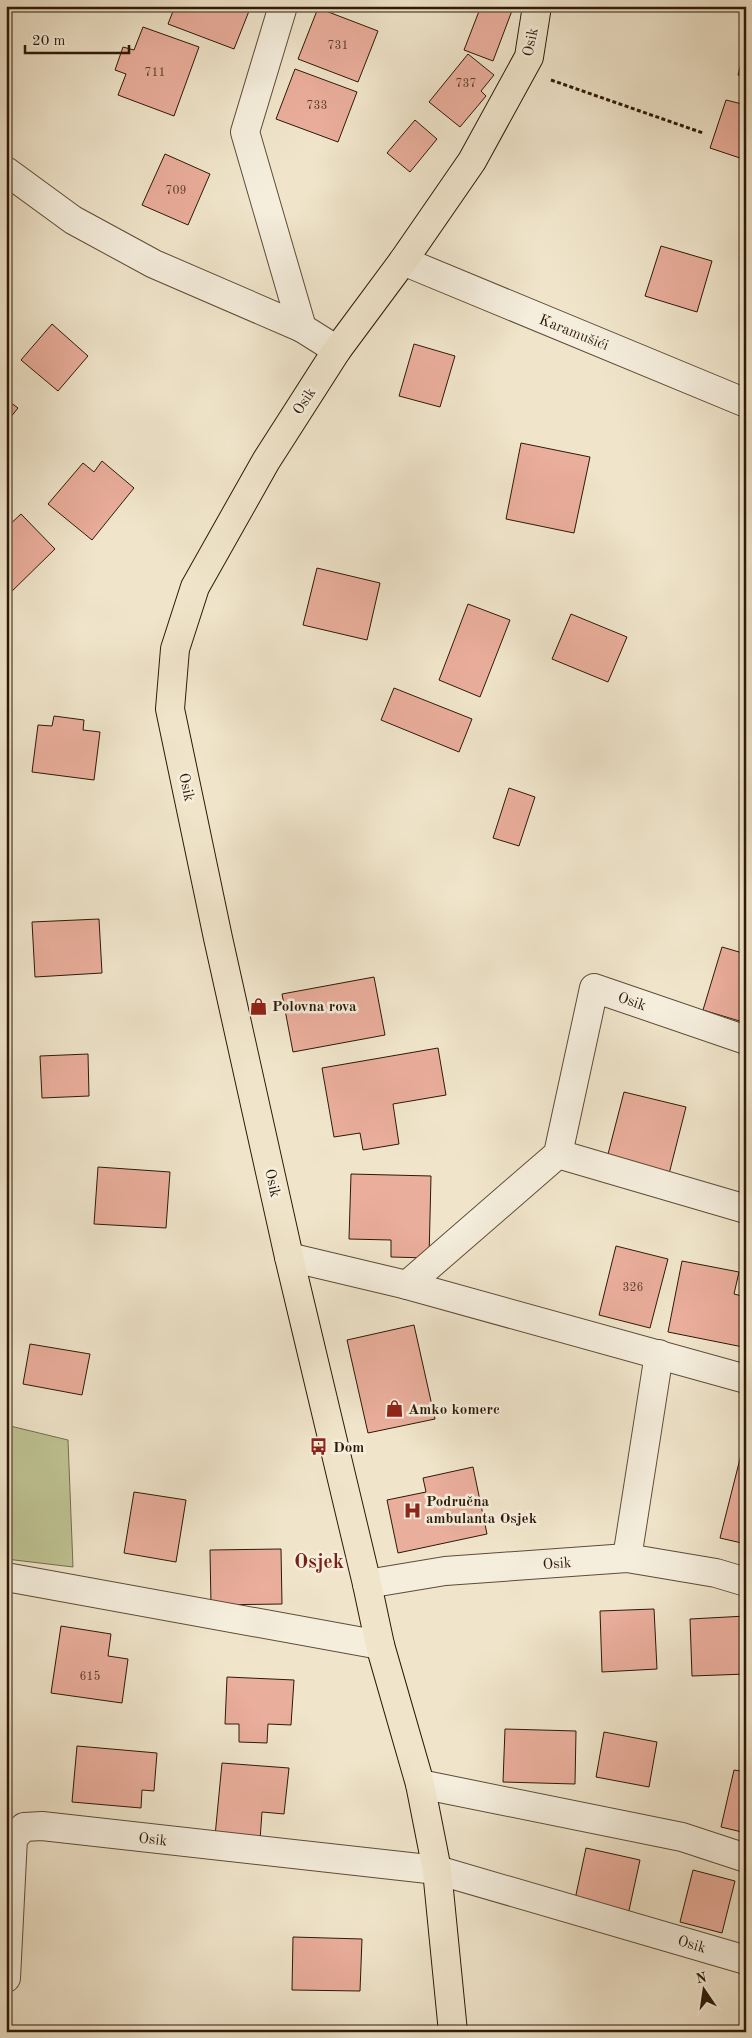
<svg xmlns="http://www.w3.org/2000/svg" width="752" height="2038" viewBox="0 0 752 2038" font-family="'Old Standard TT',serif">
  <rect width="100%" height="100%" fill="#f0e5cb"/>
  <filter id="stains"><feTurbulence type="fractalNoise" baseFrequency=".004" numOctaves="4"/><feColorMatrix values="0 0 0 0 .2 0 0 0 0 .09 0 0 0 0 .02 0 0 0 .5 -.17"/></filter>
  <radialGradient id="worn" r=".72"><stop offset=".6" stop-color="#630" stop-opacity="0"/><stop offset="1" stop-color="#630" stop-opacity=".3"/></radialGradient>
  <path fill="#bfc393" stroke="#766e4c" d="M6,1425L68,1440L73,1567L6,1559Z"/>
  <g fill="#eaae9c" stroke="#2d1906">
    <path d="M175,6H251L234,49L168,24Z"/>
    <path d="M481,6L513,8L493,61L464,50Z"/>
    <path d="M318,8L378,31L358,82L298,59Z"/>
    <path d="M143,27L199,47L174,116L118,95L126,74L115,70L123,47L134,50Z"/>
    <path d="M746,45V77L738,75Z"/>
    <path d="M468,54L494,75L481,91L486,96L460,127L429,102Z"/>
    <path d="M295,69L357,92L338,142L276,119Z"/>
    <path d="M726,100L746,105V160L710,148Z"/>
    <path d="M415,120L437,139L410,172L387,153Z"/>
    <path d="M165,154L210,174L188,225L142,205Z"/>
    <path d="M661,246L712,261L697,312L645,296Z"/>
    <path d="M52,324L88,356L58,391L21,360Z"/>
    <path d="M414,344L455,356L440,407L399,396Z"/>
    <path d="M6,399L18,408L6,423Z"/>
    <path d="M521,443L590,457L574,533L506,519Z"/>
    <path d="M102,461L134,488L92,540L48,504L83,463L94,472Z"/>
    <path d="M21,514L55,549L6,597V528Z"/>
    <path d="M317,568L380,583L367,640L303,625Z"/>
    <path d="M468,604L510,620L480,697L439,680Z"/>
    <path d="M571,614L627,637L608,682L552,659Z"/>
    <path d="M394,688L472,719L459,752L381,720Z"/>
    <path d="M54,716L84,720L83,730L100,732L94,780L32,772L38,725L52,726Z"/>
    <path d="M509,788L535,797L519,846L493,838Z"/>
    <path d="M99,919L102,973L35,977L32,922Z"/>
    <path d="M722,947L746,954V1023L703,1010Z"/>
    <path d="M374,977L385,1035L293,1052L282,994Z"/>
    <path d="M438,1048L446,1095L393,1104L399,1144L363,1150L360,1133L334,1137L322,1068Z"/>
    <path d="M88,1054L89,1096L42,1098L40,1056Z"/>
    <path d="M624,1092L686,1107L669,1174L607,1158Z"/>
    <path d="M98,1167L170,1172L166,1228L94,1224Z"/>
    <path d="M351,1174L431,1176L429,1258L391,1257V1240L349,1239Z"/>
    <path d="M746,1178V1204L740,1202Z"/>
    <path d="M616,1246L668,1259L650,1328L599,1315Z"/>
    <path d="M682,1261L739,1272L734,1294L746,1297V1332L743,1347L668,1332Z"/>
    <path d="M414,1325L435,1419L368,1433L347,1340Z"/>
    <path d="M30,1344L90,1354L82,1395L23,1384Z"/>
    <path d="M745,1439H746V1544L720,1538Z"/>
    <path d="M473,1467L487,1534L398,1553L387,1500L426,1492L423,1478Z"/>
    <path d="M134,1492L186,1500L176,1562L124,1553Z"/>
    <path d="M281,1549L282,1604L211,1605L210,1550Z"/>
    <path d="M654,1609L657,1669L602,1672L600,1611Z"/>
    <path d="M746,1616V1674L692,1676L690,1619Z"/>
    <path d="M61,1626L111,1634L108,1656L128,1659L122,1703L51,1693Z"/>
    <path d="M227,1677L294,1680L291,1725L268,1724L267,1743L239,1742V1724H225Z"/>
    <path d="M505,1729L576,1731L575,1784L503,1782Z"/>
    <path d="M604,1732L657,1742L649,1787L596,1777Z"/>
    <path d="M77,1746L157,1753L154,1791L142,1790L141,1808L72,1802Z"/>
    <path d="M222,1763L289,1768L284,1814L262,1812L260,1840L215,1836Z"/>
    <path d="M734,1770L746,1772V1833L721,1827Z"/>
    <path d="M586,1848L640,1860L628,1915L574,1904Z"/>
    <path d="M693,1870L735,1881L722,1933L680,1922Z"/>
    <path d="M293,1937L362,1939L360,1991L292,1990Z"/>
  </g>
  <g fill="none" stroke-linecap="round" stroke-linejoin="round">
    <defs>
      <g id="minor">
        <path d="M283,6L245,132L302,328"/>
        <path d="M6,171L73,220L154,264L302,328L337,350"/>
        <path d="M403,261L746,403"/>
        <path d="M558,1154L746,1209"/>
        <path d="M289,1257L407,1285L746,1379"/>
        <path d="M407,1285L558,1154L594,988L746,1040"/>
        <path d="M627,1558L659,1354"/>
        <path d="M6,1577L380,1645"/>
        <path d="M367,1584L445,1571L627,1558L716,1573L746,1582"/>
        <path d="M420,1784L682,1837L746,1858"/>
        <path d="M6,1978L13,1838L24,1827L42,1826L437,1870L746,1960"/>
      </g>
      <path id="major" d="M453,2032L437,1870L420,1784L380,1645L367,1584L289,1257L218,938L170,709L175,649L195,587L266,461L337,350L403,261L472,161L529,57L537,6"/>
    </defs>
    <use href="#minor" stroke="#5e4c37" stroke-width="30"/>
    <use href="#major" stroke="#2d1906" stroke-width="30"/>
    <path stroke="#2d1906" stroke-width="3" stroke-dasharray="4 2.5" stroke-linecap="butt" d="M551,80L703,133"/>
    <use href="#minor" stroke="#f5eedd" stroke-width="28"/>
    <use href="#major" stroke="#f0e5cb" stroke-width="28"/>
  </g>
  <defs>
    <symbol id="shop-bare" viewBox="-9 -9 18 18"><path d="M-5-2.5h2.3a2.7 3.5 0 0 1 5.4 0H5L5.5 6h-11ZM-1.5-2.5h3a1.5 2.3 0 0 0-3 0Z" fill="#8f2418" stroke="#f5eedd" stroke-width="2.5" paint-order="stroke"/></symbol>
    <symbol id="bus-bare" viewBox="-9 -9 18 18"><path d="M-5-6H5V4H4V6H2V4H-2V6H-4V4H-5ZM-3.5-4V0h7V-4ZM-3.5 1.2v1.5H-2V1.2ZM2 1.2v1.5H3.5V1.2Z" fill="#8f2418" stroke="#f5eedd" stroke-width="2.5" paint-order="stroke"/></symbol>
    <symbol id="hospital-bare" viewBox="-9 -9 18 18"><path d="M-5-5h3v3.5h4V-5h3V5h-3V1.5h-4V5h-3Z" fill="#8f2418" stroke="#f5eedd" stroke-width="2.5" paint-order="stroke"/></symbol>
  </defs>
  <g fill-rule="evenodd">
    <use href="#shop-bare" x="246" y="994" width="25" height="25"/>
    <use href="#shop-bare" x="382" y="1396" width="25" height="25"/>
    <use href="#bus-bare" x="306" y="1434" width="25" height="25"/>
    <use href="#hospital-bare" x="400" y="1498" width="25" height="25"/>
  </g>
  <g text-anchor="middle" stroke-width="5" stroke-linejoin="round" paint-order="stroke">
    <g font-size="12" fill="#5c3e2c">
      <text x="338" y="49">731</text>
      <text x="155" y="76">711</text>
      <text x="466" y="87">737</text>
      <text x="317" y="109">733</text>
      <text x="176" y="194">709</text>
      <text x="633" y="1291">326</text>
      <text x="90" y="1680">615</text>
    </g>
    <g font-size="15" fill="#2d1906" stroke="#f5eedd">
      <text transform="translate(530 42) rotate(-78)" y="5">Osik</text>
      <text transform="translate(574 332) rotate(22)" y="5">Karamušići</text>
      <text transform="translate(304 401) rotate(-57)" y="5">Osik</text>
      <text transform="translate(187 787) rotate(78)" y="5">Osik</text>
      <text transform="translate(632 1001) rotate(19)" y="5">Osik</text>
      <text transform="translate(273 1183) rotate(77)" y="5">Osik</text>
      <text transform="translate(557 1563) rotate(-4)" y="5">Osik</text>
      <text transform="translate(153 1839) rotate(6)" y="5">Osik</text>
      <text transform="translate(692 1944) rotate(16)" y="5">Osik</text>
    </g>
    <g font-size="15" font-weight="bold" fill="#2d1906" stroke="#f5eedd" text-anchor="start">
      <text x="272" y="1011">Polovna rova</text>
      <text x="408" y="1414">Amko komerc</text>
      <text x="333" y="1452">Dom</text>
      <text x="426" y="1506">Područna<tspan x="426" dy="17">ambulanta Osjek</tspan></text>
    </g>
    <g font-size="20" font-weight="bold" fill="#7a1f14" stroke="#f5eedd">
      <text x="319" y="1568">Osjek</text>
    </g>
  </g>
  <rect width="752" height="2038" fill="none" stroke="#f0e5cb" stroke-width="25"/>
  <rect x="8" y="8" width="737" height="2023" fill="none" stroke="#2d1906" stroke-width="2.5"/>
  <rect x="12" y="12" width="727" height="2013" fill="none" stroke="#2d1906"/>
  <g transform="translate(704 1990) rotate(347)" stroke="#f5eedd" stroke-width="4" paint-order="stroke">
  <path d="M0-4L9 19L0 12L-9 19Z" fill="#2d1906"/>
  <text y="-8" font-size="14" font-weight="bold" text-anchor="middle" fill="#2d1906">N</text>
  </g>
  <path d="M25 45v8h104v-8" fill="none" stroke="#2d1906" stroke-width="2.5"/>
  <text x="32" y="45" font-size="15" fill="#2d1906" stroke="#f5eedd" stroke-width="4" paint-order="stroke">20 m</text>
  <rect width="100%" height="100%" filter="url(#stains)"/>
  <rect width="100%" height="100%" fill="url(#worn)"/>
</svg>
